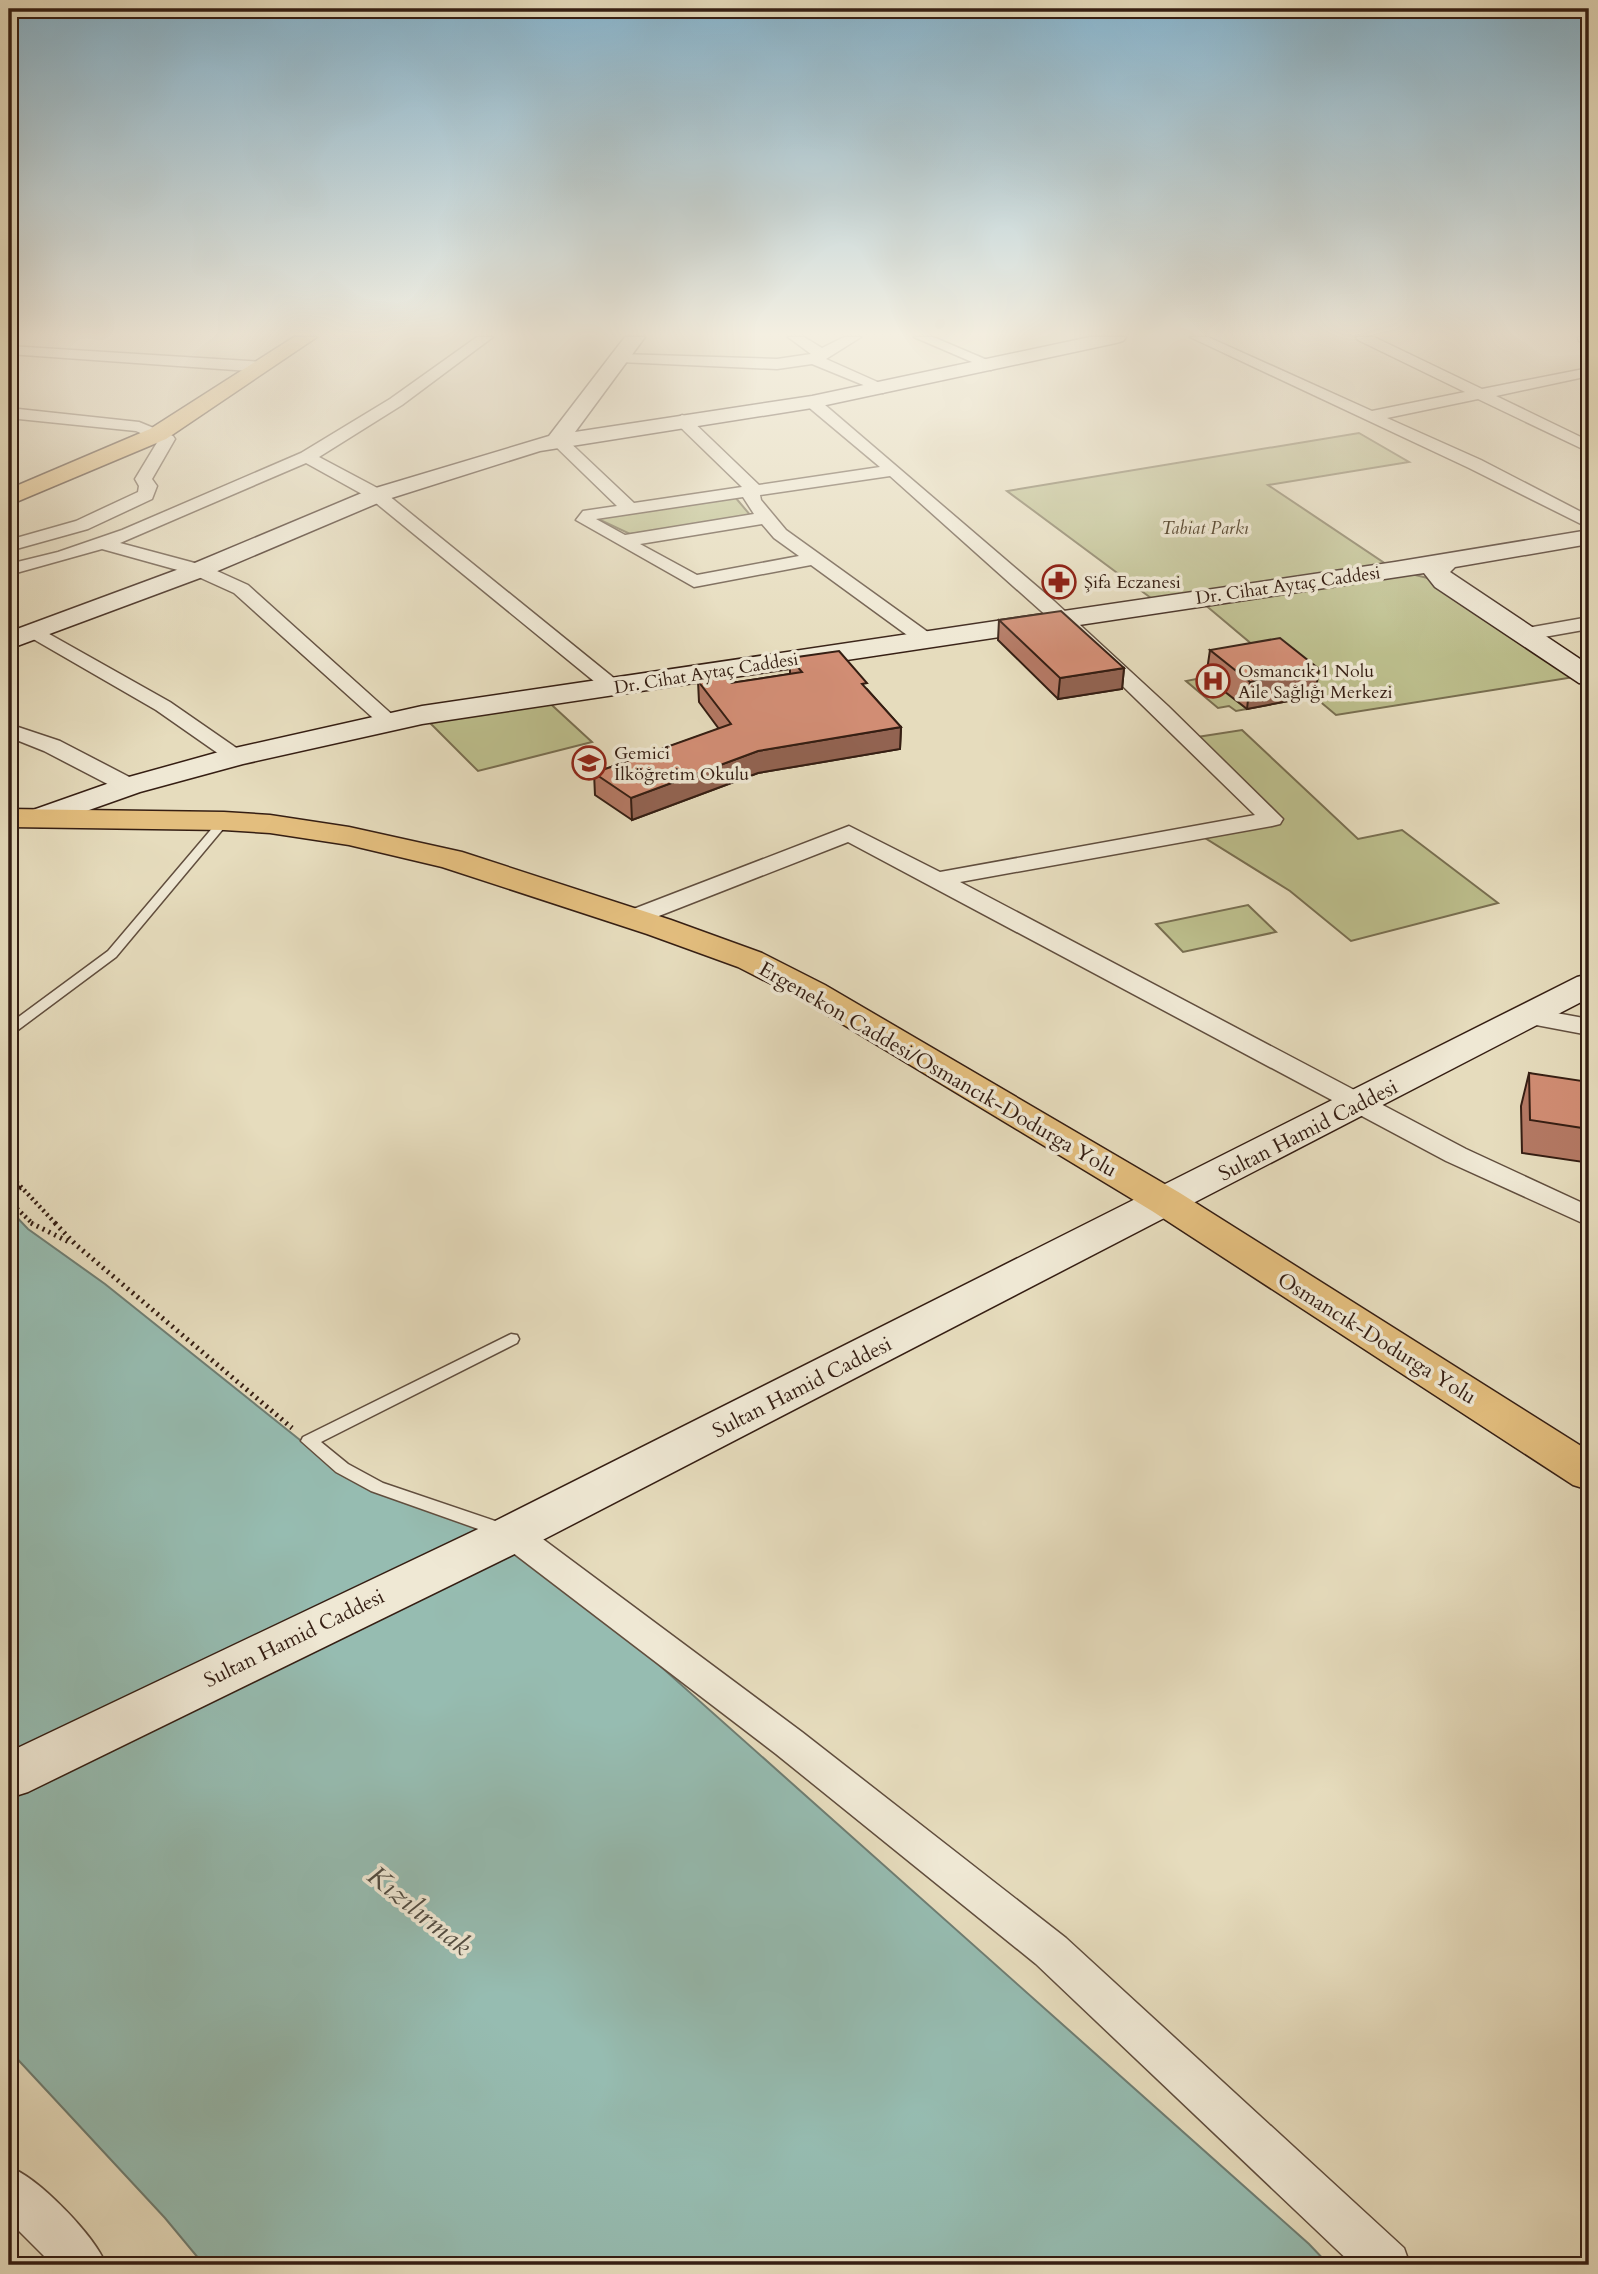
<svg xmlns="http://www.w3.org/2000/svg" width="1598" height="2274" viewBox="0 0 1598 2274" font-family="Cardo,serif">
  <rect width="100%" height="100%" fill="#e6dcbd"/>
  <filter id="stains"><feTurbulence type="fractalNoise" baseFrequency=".00286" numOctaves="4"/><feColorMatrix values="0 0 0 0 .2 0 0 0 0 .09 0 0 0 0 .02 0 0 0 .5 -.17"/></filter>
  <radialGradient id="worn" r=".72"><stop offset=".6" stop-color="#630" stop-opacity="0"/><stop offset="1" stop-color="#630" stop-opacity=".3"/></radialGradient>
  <g fill="#bcbe8c" stroke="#786e50" stroke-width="2">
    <path d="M1359,433L1409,462L1268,485L1395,570L1444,582L1587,675L1336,715L1197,598L1159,604L1007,491Z"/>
    <path d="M735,497L751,516L630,534L596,518Z"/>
    <path d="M1206,677L1247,709L1236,711L1229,706L1218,708L1186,681Z"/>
    <path d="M542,696L592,742L478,771L422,715Z"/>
    <path d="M1242,730L1358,839L1402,830L1498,903L1351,941L1290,891L1197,833L1271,820L1191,738Z"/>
    <path d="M1248,905L1276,932L1183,952L1156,924Z"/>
  </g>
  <path fill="#96bcb1" stroke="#6f7d72" stroke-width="2" d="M9,1209L28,1229L105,1284L305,1444L342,1468L512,1534L1309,2244L1329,2265H204L165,2218L9,2050Z"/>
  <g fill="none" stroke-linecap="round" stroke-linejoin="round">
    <defs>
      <g id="lane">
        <path d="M224,818L228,819V823L116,957L14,1033L9,1034V1024L108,951L220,819Z"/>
        <path d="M511,1334L517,1335L519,1339L517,1343L321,1442L348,1464L383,1483L510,1526L513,1531L510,1536L504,1537L498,1536L371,1491L336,1472L301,1441L303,1437Z"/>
      </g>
      <g id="street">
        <path d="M477,337H493L402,405L319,457L383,491L620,683L623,687L620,691H606L371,499L306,463L120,543L206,566L248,585L396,718L400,722L396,726H382L234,593L192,574L102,549L9,575V564L58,552L122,530L301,453L390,399Z"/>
        <path d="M788,337H804L822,348L844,337H861L826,359L891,388L883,393L878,391L812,364L777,369L620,362L613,358L620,354L777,359L811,354Z"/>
        <path d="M914,337H933L999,365L991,370L986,368Z"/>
        <path d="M1190,337H1208L1372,411L1465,392L1358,340L1356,337H1374L1482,389L1589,368V376L1496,396L1589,441V452L1478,399L1387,418L1481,460L1589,516V528L1469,468Z"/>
        <path d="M1578,337H1589V344L1579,341Z"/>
        <path d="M9,346L263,362L271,367L263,372L9,354Z"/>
        <path d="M812,397L818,399L1054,601L1168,706L1283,819L1280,824L1272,826L960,882L1466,1149L1589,1206V1226L1446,1161L848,842L641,923L632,925L623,923L620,918L623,913L849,826L940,872L1255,815L1097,661L890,476L760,495L761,500L786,530L932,635L935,639L932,643H918L811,565L694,587L576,520L583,511L617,506L552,443L550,440L552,437H564L634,503L742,487L676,423L674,420L682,415L688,417L759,485L880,467L806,405L804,402L806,399ZM743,497L754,514L625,535L596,519ZM762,524L774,538L799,556L697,575L640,544Z"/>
        <path d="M9,408L139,422L173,436L175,439L152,479L157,486L152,499L88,529L9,551V540L76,521L138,492L139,486L135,479L158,441L136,431L9,418Z"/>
        <path d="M1589,617V629L1527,640L1517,634L1527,628Z"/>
        <path d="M35,626L170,702L248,756L245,761H229L156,710L28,636L25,632L28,628Z"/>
        <path d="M9,724L60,741L137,781L140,786L137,791H121L44,751L9,737Z"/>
        <path d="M1529,1008L1589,1019V1035L1520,1022L1516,1016L1520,1010Z"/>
        <path d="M512,1521L524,1525L802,1732L1066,1938L1404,2248L1410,2265H1353L1036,1964L776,1754L500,1543L495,1534L500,1525Z"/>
        <path d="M9,2167C38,2177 95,2236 106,2265H53L9,2221Z"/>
      </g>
      <g id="secondary">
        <path d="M625,337H645L575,432L812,396L1090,337H1126L1123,341L1116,343L812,408L540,451L385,500L208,575L9,649V632L190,565L369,490L549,436Z"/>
        <path d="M1589,530V544L1455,567L1450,572L1589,665V685L1579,683L1435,587L1424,573L422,724L243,764L140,792L41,827L30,825L25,818L30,811L118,780L226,750L422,706L1395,562Z"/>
        <path d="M1589,974V998L529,1547L28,1792L9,1798V1752L495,1521L1577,977Z"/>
      </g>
      <g id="primary">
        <path d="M294,337H317L166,439L9,505V489L150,429Z"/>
        <path d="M9,809L224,812L270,815L349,827L462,852L671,920L762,953L825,985L1180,1193L1589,1451V1490L1573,1485L1152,1211L801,999L738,967L647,934L442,867L349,845L270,833L224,830L9,827Z"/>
      </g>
    </defs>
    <use href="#lane" stroke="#614e3e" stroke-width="3"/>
    <use href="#street" stroke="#614e3e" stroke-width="3"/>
    <use href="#secondary" stroke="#351e13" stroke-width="3"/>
    <use href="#primary" stroke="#351e13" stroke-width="3"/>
    <g stroke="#351e13" stroke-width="4.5" stroke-dasharray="2 3.5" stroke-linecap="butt">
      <path d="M9,1174L56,1224"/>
      <path d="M9,1193L22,1187"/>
      <path d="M9,1201L33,1224"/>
    </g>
    <g stroke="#351e13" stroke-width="5" stroke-dasharray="2 4.5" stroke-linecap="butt">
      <path d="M31,1223L71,1243"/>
      <path d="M55,1223L75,1244L292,1428"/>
    </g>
    <use href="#lane" fill="#efe8d4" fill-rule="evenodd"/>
    <use href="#street" fill="#efe8d4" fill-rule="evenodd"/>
    <use href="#secondary" fill="#efe8d4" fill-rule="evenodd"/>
    <use href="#primary" fill="#e3be7e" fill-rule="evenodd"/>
  </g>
  <g fill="#b47964" stroke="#351e13" stroke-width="2">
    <path d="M999,620L1124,668L1122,689L1058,699L998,640Z"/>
    <path d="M1210,650L1315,696L1247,709L1206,677Z"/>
    <path d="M790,658L867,689L901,727L900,749L758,773L632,820L595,795L594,773L719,729L699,702L698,681L731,683L790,674Z"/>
    <path d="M1529,1073L1589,1093V1137L1583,1162L1522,1153L1521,1106Z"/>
  </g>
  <g fill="#926351" stroke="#351e13" stroke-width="2">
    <path d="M1124,668L1122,689L1058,699L1060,678Z"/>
    <path d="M1319,669L1315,696L1247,709L1250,682Z"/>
    <path d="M901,727L900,749L758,773L632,820L631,798L758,751Z"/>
  </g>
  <g fill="#d18d74" stroke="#351e13" stroke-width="2">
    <path d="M1061,611L1124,668L1060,678L999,620Z"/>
    <path d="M1280,638L1319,669L1250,682L1210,650Z"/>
    <path d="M839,651L867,683L862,684L901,727L758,751L631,798L594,773L731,724L698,681L726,676L731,683L802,672L790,658Z"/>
    <path d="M1529,1073L1589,1082V1129L1530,1120Z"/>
  </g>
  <linearGradient id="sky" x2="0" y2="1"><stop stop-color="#87b7d2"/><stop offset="0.51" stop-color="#f4efe1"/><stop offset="1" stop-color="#f4efe1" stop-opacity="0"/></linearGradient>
  <rect width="1598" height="655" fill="url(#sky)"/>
  <defs>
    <symbol id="pharmacy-ring" viewBox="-11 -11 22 22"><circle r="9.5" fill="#efe8d4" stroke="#8f2418" stroke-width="1.5"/><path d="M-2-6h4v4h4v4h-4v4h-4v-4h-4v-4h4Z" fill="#8f2418"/></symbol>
    <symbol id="hospital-ring" viewBox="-11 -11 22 22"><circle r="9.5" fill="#efe8d4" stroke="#8f2418" stroke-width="1.5"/><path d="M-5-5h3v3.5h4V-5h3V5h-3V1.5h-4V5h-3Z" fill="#8f2418"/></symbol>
    <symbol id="school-ring" viewBox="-11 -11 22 22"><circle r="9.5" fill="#efe8d4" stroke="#8f2418" stroke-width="1.5"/><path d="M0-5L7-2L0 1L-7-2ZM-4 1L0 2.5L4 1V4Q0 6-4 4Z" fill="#8f2418"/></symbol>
  </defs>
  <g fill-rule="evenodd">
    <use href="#pharmacy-ring" x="1040" y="563" width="38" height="38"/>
    <use href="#hospital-ring" x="1194" y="662" width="38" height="38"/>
    <use href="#school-ring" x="570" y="744" width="38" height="38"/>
  </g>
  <g text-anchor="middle" stroke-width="7" stroke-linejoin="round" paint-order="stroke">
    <g font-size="18" font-style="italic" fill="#5e4e37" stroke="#efe8d4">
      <text x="1205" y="534">Tabiat Parkı</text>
    </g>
    <g font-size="18" fill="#351e13" stroke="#efe8d4" text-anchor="start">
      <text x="1084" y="588">Şifa Eczanesi</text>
      <text x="1238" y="677">Osmancık 1 Nolu<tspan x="1238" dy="21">Aile Sağlığı Merkezi</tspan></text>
      <text x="614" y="759">Gemici<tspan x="614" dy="21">İlköğretim Okulu</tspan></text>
    </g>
    <g font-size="18" fill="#351e13" stroke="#efe8d4">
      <text transform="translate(1288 585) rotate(-8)" y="6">Dr. Cihat Aytaç Caddesi</text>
      <text transform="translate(706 673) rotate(-9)" y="6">Dr. Cihat Aytaç Caddesi</text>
    </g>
    <g font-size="21" fill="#351e13" stroke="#efe8d4">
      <text transform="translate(938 1069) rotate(30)" y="7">Ergenekon Caddesi/Osmancık-Dodurga Yolu</text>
      <text transform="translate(1308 1130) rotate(-27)" y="7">Sultan Hamid Caddesi</text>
      <text transform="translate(1377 1338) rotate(32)" y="7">Osmancık-Dodurga Yolu</text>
      <text transform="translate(802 1387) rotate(-27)" y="7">Sultan Hamid Caddesi</text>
      <text transform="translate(294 1638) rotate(-26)" y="7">Sultan Hamid Caddesi</text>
    </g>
    <g font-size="28" font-style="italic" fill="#524d42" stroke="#efe8d4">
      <text transform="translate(420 1910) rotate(39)" y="10">Kızılırmak</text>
    </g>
  </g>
  <rect width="1598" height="2274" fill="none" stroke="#e6dcbd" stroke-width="35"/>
  <rect x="10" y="10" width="1577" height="2253" fill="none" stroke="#351e13" stroke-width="3.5"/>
  <rect x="18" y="18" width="1563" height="2239" fill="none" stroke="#351e13" stroke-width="2"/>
  <rect width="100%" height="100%" filter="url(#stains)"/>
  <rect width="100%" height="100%" fill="url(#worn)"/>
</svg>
